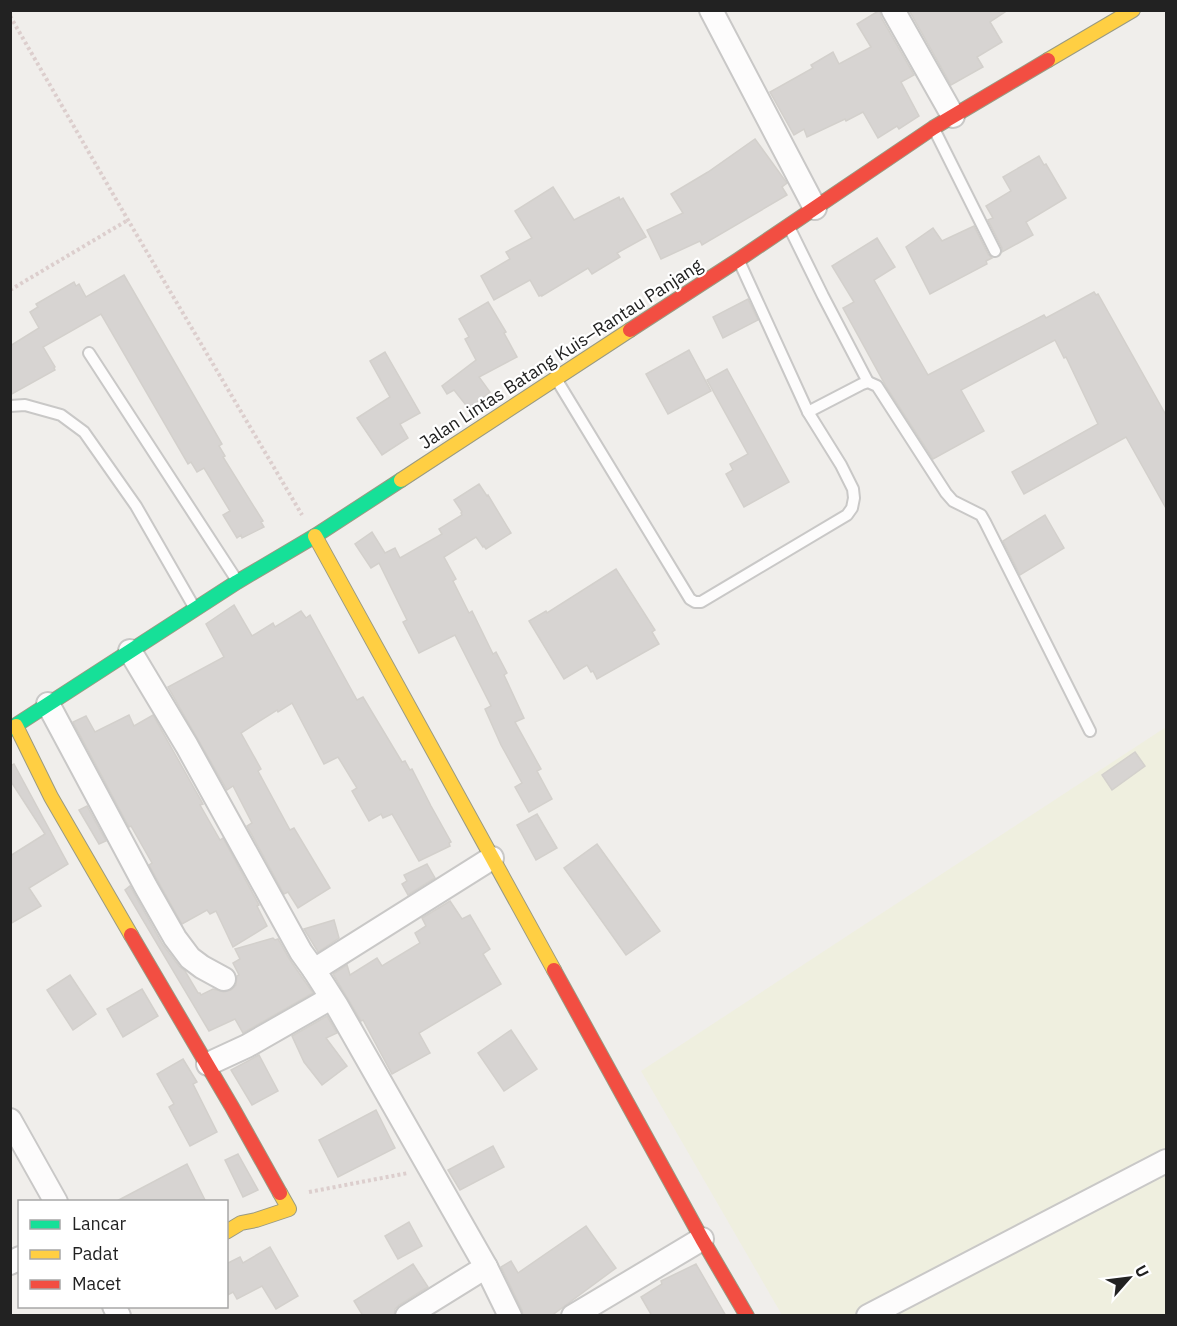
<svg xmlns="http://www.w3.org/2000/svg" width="1177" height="1326" viewBox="0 0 1177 1326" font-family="'IBM Plex Sans',sans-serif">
  <rect width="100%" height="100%" fill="#f0eeeb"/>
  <path fill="#efefdf" d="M1166,727V1315H782L641,1071Z"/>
  <g fill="#d7d4d2" stroke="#d3d0cc" stroke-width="1.5">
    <path d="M880,10L881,17L914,75L901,82L919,116L899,129L897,126L878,138L863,112L846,121L845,119L807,137L804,129L794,135L770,92L813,68L811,65L833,52L839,64L871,47L857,24Z"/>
    <path d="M909,10H1008L990,22L1002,42L977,57L983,67L951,85Z"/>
    <path d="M755,139L787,183L782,187L787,195L702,245L700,241L661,259L647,230L683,213L671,194L708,172Z"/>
    <path d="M1039,156L1044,165L1046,164L1066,198L1026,222L1033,235L1002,252V248L988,220L993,218L986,206L1011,191L1003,177Z"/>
    <path d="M553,187L574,220L619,197L620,200L623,198L646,237L617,253L620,257L592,274L588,268L542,296V295L539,296L530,280L494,300L481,276L510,259L506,252L532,238L515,211Z"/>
    <path d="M974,226L988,254L992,258L986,261L987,264L930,294L906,247L933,228L942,241Z"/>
    <path d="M877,238L895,267L874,280L928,375L1044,315L1046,318L1094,292L1096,295L1098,294L1167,417V510L1126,437L1024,494L1012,472L1098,424L1066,357L1064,358L1055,340L961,390L984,431L933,459L887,388L843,308L854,302L832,266Z"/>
    <path d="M124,275L222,444L219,446L225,456L223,457L263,521L261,522L264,527L242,538L241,535L237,538L223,515L230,511L204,468L197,472L191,462L188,464L101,314L43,347L55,367L54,368L55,370L10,395V346L39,328L30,312L38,307L36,304L74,282L76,286L79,284L86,297Z"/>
    <path d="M748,299L758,320L723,338L713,317Z"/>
    <path d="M488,302L506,332L504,333L517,357L479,377L490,392L469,409L454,390L447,394L442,386L476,360L465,339L469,337L459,319Z"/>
    <path d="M689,350L711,391L668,414L646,374Z"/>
    <path d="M385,352L420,413L400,424L408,438L382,455L357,418L390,397L370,361Z"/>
    <path d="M727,369L789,482L744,507L726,474L733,470L730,464L748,454L707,380Z"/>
    <path d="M479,484L487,496L488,495L511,533L486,549L484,546L483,547L476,537L444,557L456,579L453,581L469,613L472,611L493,654L496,652L507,673L504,675L524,718L515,722L541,769L537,771L552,799L529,812L515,787L522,783L501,745L485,709L491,706L455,635L419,653L403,622L407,620L379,563L371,568L355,544L372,532L385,553L395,548L400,558L442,534L439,529L462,515L461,513L462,512L454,500Z"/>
    <path d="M1045,515L1064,548L1020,575L1003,541Z"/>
    <path d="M616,569L655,630L652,632L659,644L597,679L593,671L591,672L587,665L564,679L529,621L546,611L547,613Z"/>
    <path d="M234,605L252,636L273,623L275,627L301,611L306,618L310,615L357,700L363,697L402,762L405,761L410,770L412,769L431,806L451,842L449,843L450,846L419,861L392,814L383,818L381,814L369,821L352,791L357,788L338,757L324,764L292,703L278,712L277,710L241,733L261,769L258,771L290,830L294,828L330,888L298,908L288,892L284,894L247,826L252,823L233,786L227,790L168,687L224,657L206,624Z"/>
    <path d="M129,715L134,726L153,715L203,804L200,805L220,840L223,838L259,905L257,906L267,926L233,947L216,911L210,914L207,910L182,924L149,865L152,863L131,826L129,827L73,722L86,716L95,732Z"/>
    <path d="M1135,752L1145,766L1112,790L1102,775Z"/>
    <path d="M14,764L68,864L29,888L41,906L10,924V856L45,834L10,780V766Z"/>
    <path d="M87,806L106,841L99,844L79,810Z"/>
    <path d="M537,814L557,848L536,860L517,825Z"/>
    <path d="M597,844L660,931L626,955L564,868Z"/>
    <path d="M427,864L435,878L408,895L402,884L407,881L404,875Z"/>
    <path d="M130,886L163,945L179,966L185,971L198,993H200L201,995L213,989L224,992L231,990L236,985L237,976L239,975L233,963L240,959L235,949L273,938L275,940L278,939L290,960L313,993L243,1033L235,1019L209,1031L125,890Z"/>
    <path d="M450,901L462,919L470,915L490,949L483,954L501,984L419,1033L430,1053L392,1074L363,1020L361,1021L333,974L347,965L350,975L377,958L382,966L420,943L415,933L426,926L422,918Z"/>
    <path d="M334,920L339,938L318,952L304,929Z"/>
    <path d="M70,975L96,1014L73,1030L47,990Z"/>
    <path d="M142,989L158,1016L123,1037L107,1009Z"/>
    <path d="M327,1016L337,1033L326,1038L347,1066L322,1085L304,1062L292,1036Z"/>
    <path d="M511,1030L537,1069L504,1091L478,1053Z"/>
    <path d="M259,1055L278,1091L252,1105L231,1070Z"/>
    <path d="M183,1059L197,1082L193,1084L217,1132L190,1146L169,1107L174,1104L157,1074Z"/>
    <path d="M376,1110L395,1148L338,1177L319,1140Z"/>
    <path d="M493,1146L504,1167L460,1190L448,1170Z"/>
    <path d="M238,1154L258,1190L243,1197L225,1160Z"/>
    <path d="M187,1164L206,1202H115Z"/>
    <path d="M409,1222L422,1246L398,1259L385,1236Z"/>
    <path d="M586,1226L616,1268L551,1316H523L522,1310L501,1267L511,1261L518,1273Z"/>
    <path d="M270,1247L298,1296L276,1309L262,1286L237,1299L233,1292L226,1296V1264L240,1257L243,1263Z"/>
    <path d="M413,1264L428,1287L399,1305L395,1309L394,1316H363L354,1301Z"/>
    <path d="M696,1264L726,1316H652L641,1297L662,1284L661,1281Z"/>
  </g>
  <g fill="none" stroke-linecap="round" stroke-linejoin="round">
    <defs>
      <g id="lane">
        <path d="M935,131L995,251"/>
        <path d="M790,229L823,296L868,382"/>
        <path d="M89,353L236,579"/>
        <path d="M558,382L690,599L695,602H701L847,515L852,508L854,498L853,489L841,465L808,412L739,261"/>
        <path d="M10,406L25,405L61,415L84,432L136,506L194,607"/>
        <path d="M808,412L862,384L868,382L877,386L946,493L953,501L981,515L985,522L1090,731"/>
      </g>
      <g id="street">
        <path d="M711,10L815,208"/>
        <path d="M893,10L953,116"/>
        <path d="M130,651L187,746L301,952L314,970"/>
        <path d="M48,704L146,887L175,938L190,958L202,967L224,979"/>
        <path d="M492,858L314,970L337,1006L486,1267L510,1316"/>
        <path d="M208,1064L247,1046L331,998"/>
        <path d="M10,1120L56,1202"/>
        <path d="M10,1263L20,1258"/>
        <path d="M114,1306L119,1316"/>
        <path d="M407,1316L486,1267"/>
        <path d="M573,1316L702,1239"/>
        <path d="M868,1316L1166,1161"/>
      </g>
      <path id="fast" d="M10,729L237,582L315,536L401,480"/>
      <g id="slow">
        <path d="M1048,60L1133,10"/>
        <path d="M401,480L630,330"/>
        <path d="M315,536L554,970"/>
        <path d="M16,726L51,797L131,935"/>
        <path d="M226,1232L241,1223L256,1220L289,1209L280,1193"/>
      </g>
      <g id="jam">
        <path d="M630,330L738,260L933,128L1048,60"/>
        <path d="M131,935L232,1107L280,1193"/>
        <path d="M554,970L702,1239L747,1316"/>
      </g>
    </defs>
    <use href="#lane" stroke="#c9c8c7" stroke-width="14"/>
    <use href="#street" stroke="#c9c8c7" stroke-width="26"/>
    <use href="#fast" stroke="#999a82" stroke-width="16"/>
    <use href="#slow" stroke="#999a82" stroke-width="16"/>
    <use href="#jam" stroke="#999a82" stroke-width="16"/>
    <g stroke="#dccecd" stroke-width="4" stroke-dasharray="3 3" stroke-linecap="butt">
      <path d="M10,16L128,220L302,515"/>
      <path d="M10,290L128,220"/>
      <path d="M309,1192L408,1173"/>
    </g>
    <use href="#lane" stroke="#fdfcfc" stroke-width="10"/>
    <use href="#street" stroke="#fdfcfc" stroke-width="22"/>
    <use href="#fast" stroke="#16e098" stroke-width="14"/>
    <use href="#slow" stroke="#ffcf43" stroke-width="14"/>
    <use href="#jam" stroke="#f24e42" stroke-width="14"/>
  </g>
  <g text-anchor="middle" stroke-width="4.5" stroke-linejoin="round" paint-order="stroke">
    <g font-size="18" fill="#222" stroke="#fff">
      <text transform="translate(561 354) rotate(-33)" y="6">Jalan Lintas Batang Kuis–Rantau Panjang</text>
    </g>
  </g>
  <rect width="1177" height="1326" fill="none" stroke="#222222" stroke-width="24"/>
  <rect x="18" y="1200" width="210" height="108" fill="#ffffff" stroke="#a7a7a7" stroke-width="1.5"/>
  <rect x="30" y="1220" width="30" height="9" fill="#16e098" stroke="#a7a7a7" stroke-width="1.5"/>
  <text x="72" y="1230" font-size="18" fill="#222222">Lancar</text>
  <rect x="30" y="1250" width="30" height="9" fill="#ffcf43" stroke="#a7a7a7" stroke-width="1.5"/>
  <text x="72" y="1260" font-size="18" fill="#222222">Padat</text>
  <rect x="30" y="1280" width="30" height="9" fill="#f24e42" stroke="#a7a7a7" stroke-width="1.5"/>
  <text x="72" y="1290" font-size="18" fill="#222222">Macet</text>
  <g transform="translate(1129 1278) rotate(62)" stroke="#ffffff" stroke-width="4.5" paint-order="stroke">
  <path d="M0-4.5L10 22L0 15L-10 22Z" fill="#222222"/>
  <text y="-9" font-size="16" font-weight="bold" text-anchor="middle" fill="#222222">U</text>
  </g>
</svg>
